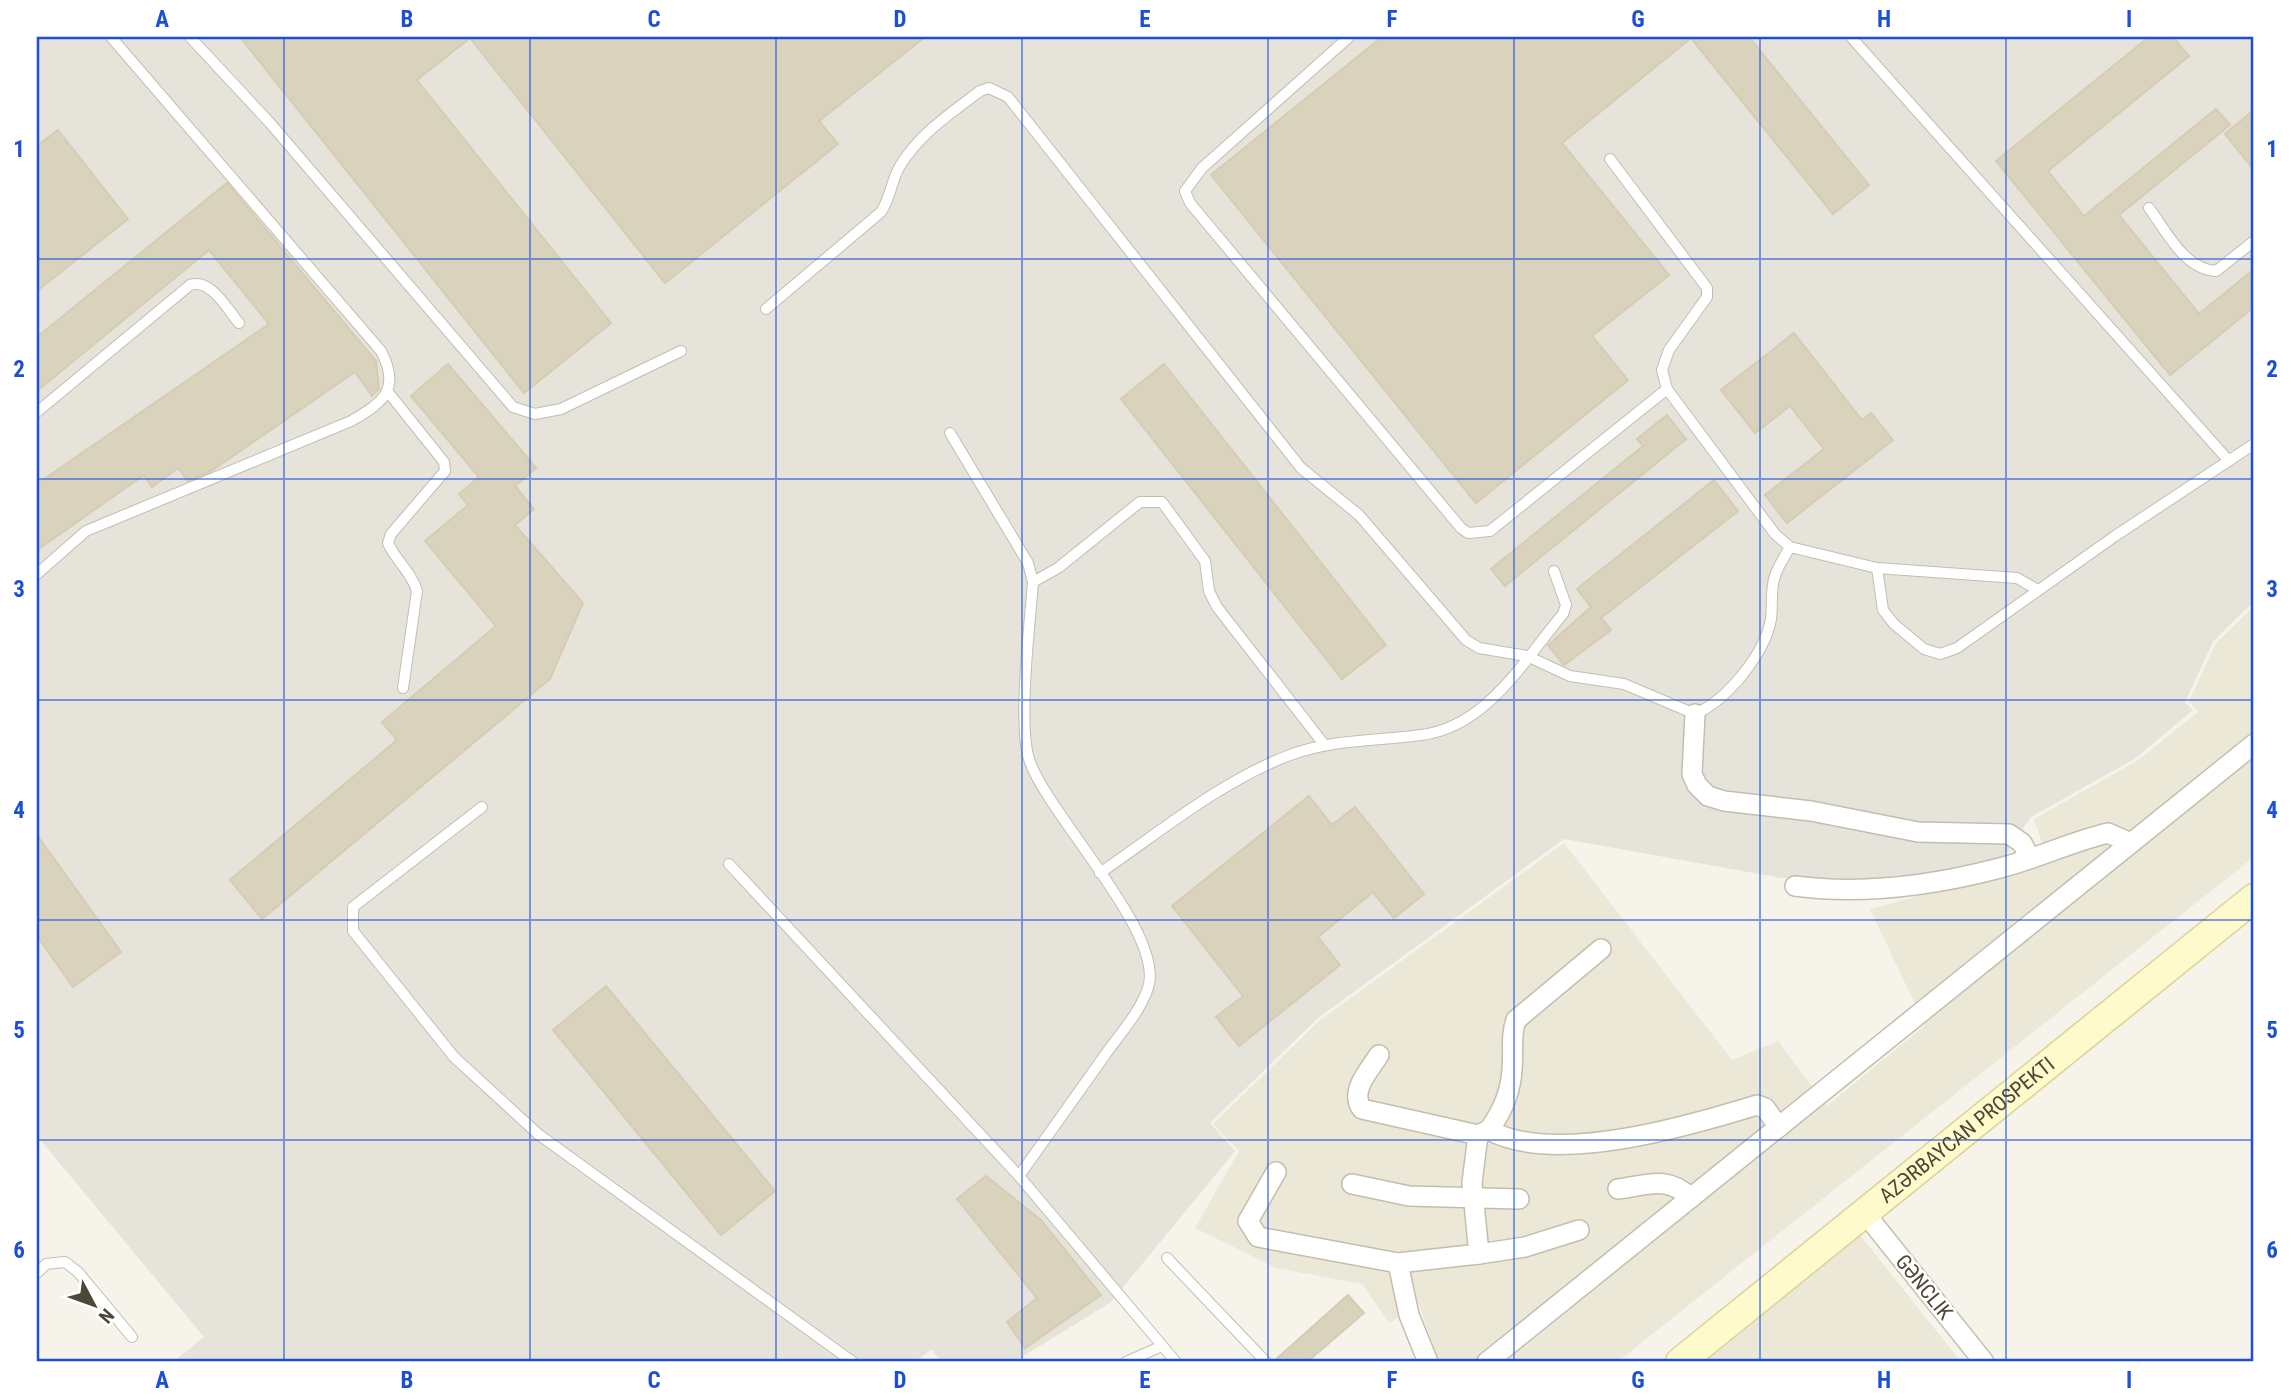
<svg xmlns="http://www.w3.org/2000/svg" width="2291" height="1399" viewBox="0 0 2291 1399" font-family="'Roboto Condensed',sans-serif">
  <rect width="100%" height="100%" fill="#f6f4ea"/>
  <g fill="#ebe8d8">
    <path d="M2250,610L2254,611V857L1617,1362H1439L1419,1305L1389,1323L1362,1284L1276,1268L1195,1228L1239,1151L1213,1124L1319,1021L1564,843L1732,1060L1778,1041L1827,1106L1925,1025L1870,909L2048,861L2034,819L2137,761L2198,712L2189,701L2216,643Z"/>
    <path d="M1860,1235L1961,1362H1704Z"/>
  </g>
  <path fill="#e6e3db" d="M37,37H2252L2254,601L2213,642L2185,702L2193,710L2136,758L2031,817L2002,860L1904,880L1781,878L1564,839L1318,1018L1210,1123L1235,1151L1111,1302L1014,1362H941L932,1349L915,1362H173L204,1337L37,1136Z"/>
  <g fill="#d9d3be" stroke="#d5ccb1" stroke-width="2">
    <path d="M240,37H925L819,121L838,144L665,283L470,38L417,80L611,323L524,393Z"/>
    <path d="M1382,37H1749L1869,185L1833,214L1691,38L1562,143L1669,275L1592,336L1628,380L1476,503L1211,175Z"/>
    <path d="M2149,37H2173L2189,56L2048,171L2084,216L2216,109L2230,125L2119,215L2199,314L2254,269V307L2170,375L1996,161Z"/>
    <path d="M2254,110V170L2225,134Z"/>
    <path d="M58,130L128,219L37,291V146Z"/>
    <path d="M227,183L376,361L379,389L372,396L355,372L211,471L188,481L178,468L152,487L144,475L37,550V484L269,324L209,250L37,391V337Z"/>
    <path d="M1794,333L1862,420L1871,413L1893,440L1787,523L1765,495L1824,449L1790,406L1755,433L1721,390Z"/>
    <path d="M448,364L536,468L515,486L534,509L515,525L583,603L550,679L262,919L230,880L397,740L382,722L496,626L425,541L468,505L459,494L479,477L411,396Z"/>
    <path d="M1164,364L1386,645L1342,679L1121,399Z"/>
    <path d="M1667,415L1686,439L1505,586L1491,569L1643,446L1637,439Z"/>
    <path d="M1714,480L1738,511L1601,618L1611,630L1564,665L1548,645L1591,607L1577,589Z"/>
    <path d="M1309,796L1332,825L1355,807L1424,894L1394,918L1373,892L1318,937L1340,965L1239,1046L1216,1017L1243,996L1172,906Z"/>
    <path d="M37,835L121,952L73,987L37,936Z"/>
    <path d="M606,986L775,1191L721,1235L553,1030Z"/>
    <path d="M986,1176L1041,1220L1101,1295L1025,1348L1007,1322L1037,1298L957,1199Z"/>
    <path d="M1348,1295L1364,1313L1307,1362H1273Z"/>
  </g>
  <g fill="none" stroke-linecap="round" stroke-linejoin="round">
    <defs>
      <g id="lane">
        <path d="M190,37L270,123L513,407L535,414L561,409L681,351"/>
        <path d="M1349,37L1202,168L1185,191L1190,203L1461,528L1468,533L1490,531L1667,389"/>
        <path d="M1851,37L2229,461"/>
        <path d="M1610,159L1707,288V297L1669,350L1662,370L1667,389L1775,534L1790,547L1877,568"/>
        <path d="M2149,208C2167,232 2184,269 2216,271L2254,241"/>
        <path d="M766,309L881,212C891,197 891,181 900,166C919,134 951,113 980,91L989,88L1008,97L1301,468L1359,515L1466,640L1479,648L1527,656L1570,676L1624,684L1695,714C1726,701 1765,654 1771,619C1773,605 1770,589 1775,576C1778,566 1785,556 1790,547"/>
        <path d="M388,392L444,462L445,471L391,534L388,543C396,561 412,573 417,591L403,688"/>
        <path d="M37,412L190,285C211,278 227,309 239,323"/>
        <path d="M950,433L1028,563L1033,582C1030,623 1017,728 1030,762C1050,817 1166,935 1148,988C1140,1012 1120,1034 1105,1055C1077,1095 1048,1135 1019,1176"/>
        <path d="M37,574L86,531L351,421C384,402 401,389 381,351L111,37"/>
        <path d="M1033,582L1058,568L1140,502H1162L1205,561L1209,591L1217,607L1323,743"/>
        <path d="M2038,590L2017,578L1877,568L1883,610L1894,624L1924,649L1940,654L1957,648L2115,536L2254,444"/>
        <path d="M482,807L353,907V931L454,1057L538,1134L853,1362"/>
        <path d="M729,864L1019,1176L1176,1362"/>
        <path d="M1100,873C1160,832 1221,781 1290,755C1333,739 1376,741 1421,735C1487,727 1524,660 1563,614L1566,605L1554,571"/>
        <path d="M1167,1258L1266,1362"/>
        <path d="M37,1273L46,1264L65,1262L78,1272L132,1337"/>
        <path d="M1126,1362L1162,1346"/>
      </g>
      <g id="street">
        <path d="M1695,714L1692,774L1697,785L1708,796L1724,801L1811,811L1918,832L2009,834L2022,843L2030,858"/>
        <path d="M1795,886C1863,895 1930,886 1996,869C2034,860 2070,842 2108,833L2131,843"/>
        <path d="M1379,1055C1369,1071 1349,1091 1362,1109L1478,1135"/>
        <path d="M1489,1130C1502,1112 1511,1092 1512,1069C1514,1051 1510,1037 1516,1020L1601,949"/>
        <path d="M1276,1172L1248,1221L1258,1237L1398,1263"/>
        <path d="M1352,1184L1409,1196L1519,1199"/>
        <path d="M1618,1189C1648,1185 1667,1175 1691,1198"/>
        <path d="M1864,1212L1984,1362"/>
        <path d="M1479,1254L1525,1247L1579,1230"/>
        <path d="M1428,1362L1409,1315L1398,1263L1479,1254L1472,1183L1478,1135L1489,1130C1554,1166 1689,1126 1757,1105L1765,1108L1779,1127"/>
        <path d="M1487,1362L2254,744"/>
      </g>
      <g id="secondary">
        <path id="s1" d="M1680,1362L2254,898"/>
      </g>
    </defs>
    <use href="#lane" stroke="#c3beac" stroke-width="12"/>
    <use href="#street" stroke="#c3beac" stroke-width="22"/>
    <use href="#secondary" stroke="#dbd296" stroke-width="31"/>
    <use href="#lane" stroke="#fff" stroke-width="10"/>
    <use href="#street" stroke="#fff" stroke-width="19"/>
    <use href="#secondary" stroke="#fffacc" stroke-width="28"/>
  </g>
  <path fill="none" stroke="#1d4ed8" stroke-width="2" stroke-opacity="0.55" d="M284,37V1362M530,37V1362M776,37V1362M1022,37V1362M1268,37V1362M1514,37V1362M1760,37V1362M2006,37V1362M37,259H2254M37,479H2254M37,700H2254M37,920H2254M37,1140H2254"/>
  <g text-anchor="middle" stroke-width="5" stroke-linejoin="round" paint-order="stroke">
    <g font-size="21" fill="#4c4737" stroke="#fff">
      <text dy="7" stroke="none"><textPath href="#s1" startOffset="369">AZƏRBAYCAN PROSPEKTI</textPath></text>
      <text transform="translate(1924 1287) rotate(51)" y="7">GƏNCLIK</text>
    </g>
  </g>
  <rect width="2291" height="1399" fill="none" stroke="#ffffff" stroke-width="77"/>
  <g transform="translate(94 1305) rotate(131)" stroke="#ffffff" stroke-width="5" paint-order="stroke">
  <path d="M0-5L12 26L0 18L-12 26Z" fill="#4c4737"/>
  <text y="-10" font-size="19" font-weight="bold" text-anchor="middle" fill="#4c4737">N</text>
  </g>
  <rect x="38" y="38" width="2214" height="1322" fill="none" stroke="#1d4ed8" stroke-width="2.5"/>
  <g font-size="23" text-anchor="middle" font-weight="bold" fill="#1d4ed8">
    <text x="162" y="27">A</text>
    <text x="407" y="27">B</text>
    <text x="654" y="27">C</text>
    <text x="900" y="27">D</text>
    <text x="1145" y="27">E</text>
    <text x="1392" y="27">F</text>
    <text x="1638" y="27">G</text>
    <text x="1884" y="27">H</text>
    <text x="2129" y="27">I</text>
    <text x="19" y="157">1</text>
    <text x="2272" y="157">1</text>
    <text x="19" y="377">2</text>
    <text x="2272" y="377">2</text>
    <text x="19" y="597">3</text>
    <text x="2272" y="597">3</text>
    <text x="19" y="818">4</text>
    <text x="2272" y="818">4</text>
    <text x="19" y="1038">5</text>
    <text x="2272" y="1038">5</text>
    <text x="19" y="1258">6</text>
    <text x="2272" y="1258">6</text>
    <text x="162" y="1388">A</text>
    <text x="407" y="1388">B</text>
    <text x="654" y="1388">C</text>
    <text x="900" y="1388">D</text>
    <text x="1145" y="1388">E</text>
    <text x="1392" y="1388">F</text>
    <text x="1638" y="1388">G</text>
    <text x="1884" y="1388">H</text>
    <text x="2129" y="1388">I</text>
  </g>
</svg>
